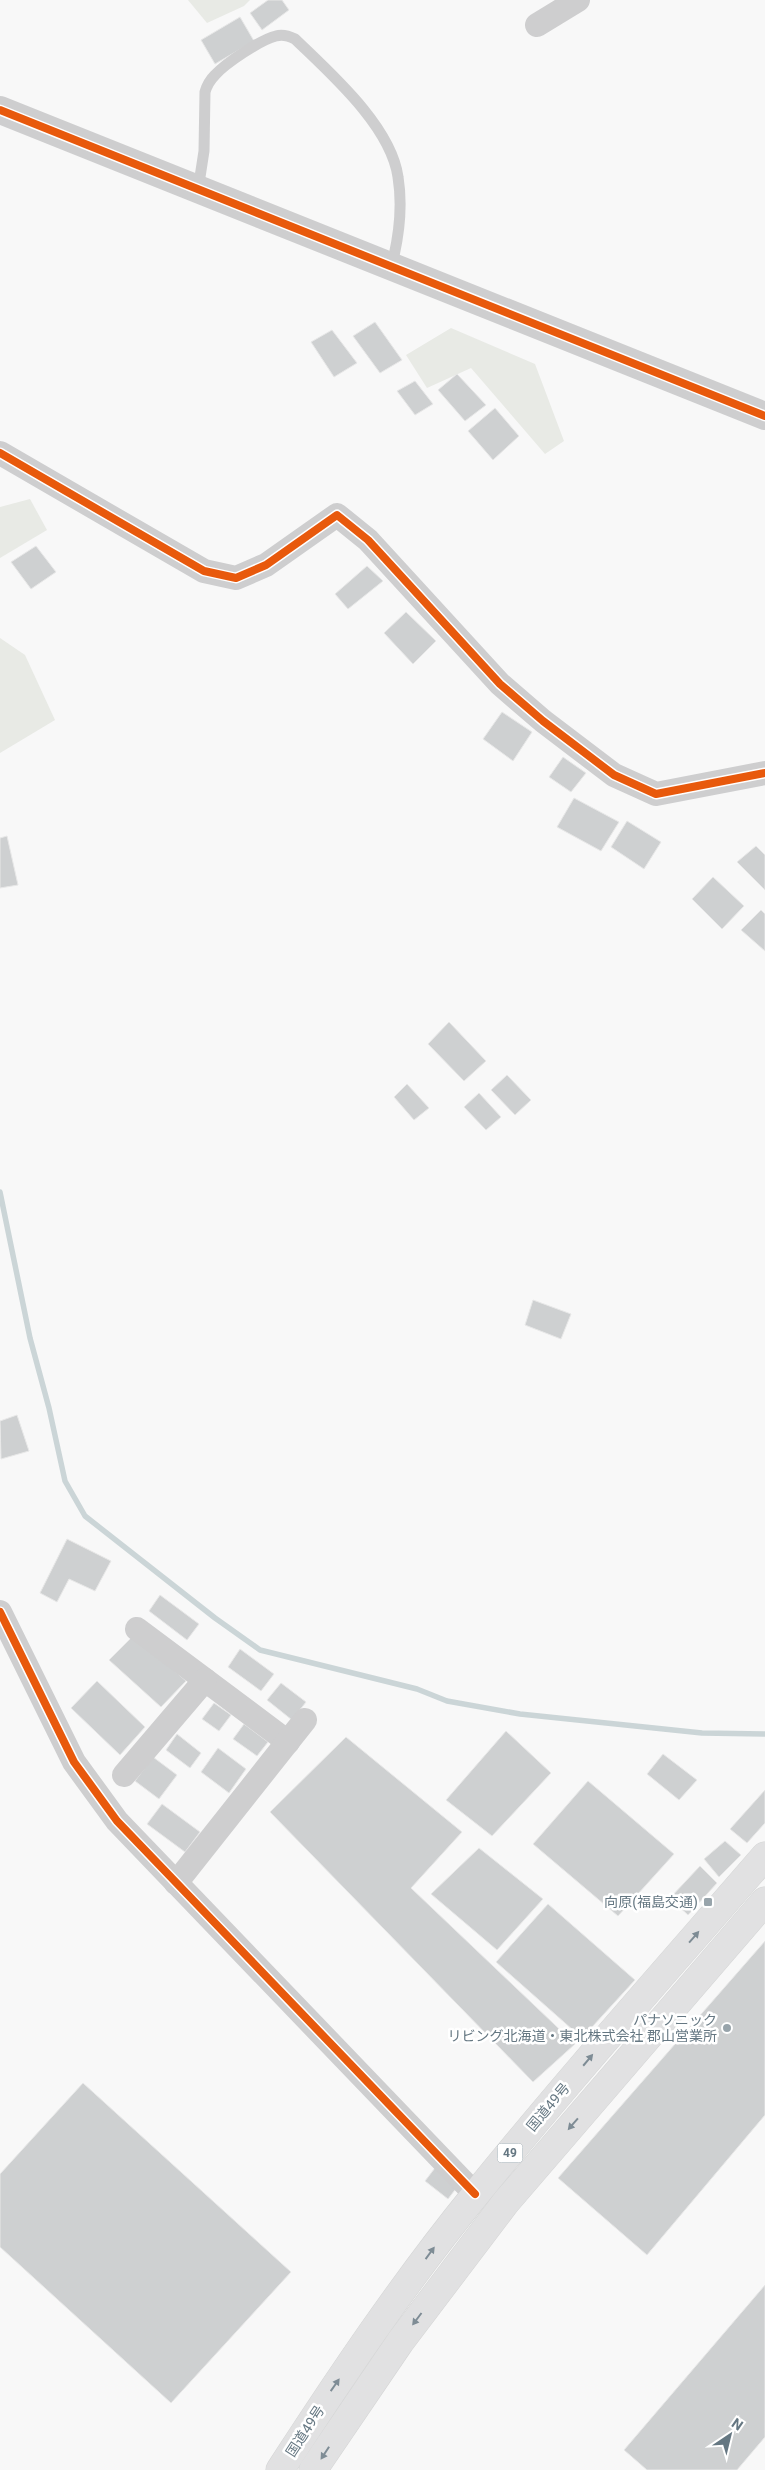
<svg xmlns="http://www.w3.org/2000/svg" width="765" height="2470" viewBox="0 0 765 2470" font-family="Roboto,'Noto Sans JP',sans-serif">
  <rect width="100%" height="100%" fill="#f8f8f8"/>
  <g fill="#e8eae5">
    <path d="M188,0H250L244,6L207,23Z"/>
    <path d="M451,328L535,364L564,441L545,454L471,368L427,388L406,355Z"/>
    <path d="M30,499L47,530L0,558V507Z"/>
    <path d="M0,638L25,655L55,720L0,753Z"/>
  </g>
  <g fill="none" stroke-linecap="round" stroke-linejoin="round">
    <path stroke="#cbd5d7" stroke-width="5.5" d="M0,1192L30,1338L49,1408L65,1481L85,1516L215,1618L260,1650L417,1689L447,1701L520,1714L702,1733L765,1734"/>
  </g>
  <g fill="#ced0d1" stroke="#e8e8e8">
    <path d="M268,0H282L289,10L262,30L250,13Z"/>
    <path d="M240,17L254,41L215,64L201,40Z"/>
    <path d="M375,322L402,360L380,373L353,336Z"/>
    <path d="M332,330L357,363L334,377L311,342Z"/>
    <path d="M457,374L486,405L465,421L438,390Z"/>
    <path d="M415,381L433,404L415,415L397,391Z"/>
    <path d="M495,408L519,436L493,460L468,431Z"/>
    <path d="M36,546L56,572L31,589L11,562Z"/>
    <path d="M367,566L383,581L348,609L335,594Z"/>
    <path d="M406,612L436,641L413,664L384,633Z"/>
    <path d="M502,712L532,732L513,761L483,739Z"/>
    <path d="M563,757L586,773L571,792L549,777Z"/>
    <path d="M574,798L619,822L601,851L557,827Z"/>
    <path d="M627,821L661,842L644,869L611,847Z"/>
    <path d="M7,836L18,885L0,888V838Z"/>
    <path d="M756,846L765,855V890L737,862Z"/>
    <path d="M713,877L744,906L722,929L692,899Z"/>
    <path d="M761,910L765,914V951L741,930Z"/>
    <path d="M449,1022L486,1061L464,1081L428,1044Z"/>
    <path d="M507,1075L531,1100L515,1115L491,1090Z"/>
    <path d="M407,1084L429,1108L414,1120L394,1097Z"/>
    <path d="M479,1093L501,1117L486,1130L464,1107Z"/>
    <path d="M533,1300L571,1314L561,1339L525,1325Z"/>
    <path d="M17,1415L29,1451L1,1459L0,1421Z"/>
    <path d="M67,1539L111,1561L95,1591L69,1579L57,1602L40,1593Z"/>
    <path d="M160,1595L199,1624L187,1640L149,1611Z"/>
    <path d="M134,1635L186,1681L161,1707L109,1660Z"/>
    <path d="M240,1649L274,1674L261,1691L228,1667Z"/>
    <path d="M97,1681L145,1727L120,1755L71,1708Z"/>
    <path d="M281,1683L306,1702L292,1720L267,1700Z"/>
    <path d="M214,1703L231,1715L219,1731L202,1719Z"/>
    <path d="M244,1724L268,1742L257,1756L233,1739Z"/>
    <path d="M506,1731L551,1773L492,1836L446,1800Z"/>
    <path d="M177,1734L201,1753L190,1768L166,1750Z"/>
    <path d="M346,1737L462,1832L411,1888L575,2044L533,2082L270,1812Z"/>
    <path d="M218,1748L246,1769L229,1793L201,1772Z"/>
    <path d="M663,1754L697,1780L679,1800L647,1774Z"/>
    <path d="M153,1757L177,1775L159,1799L135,1781Z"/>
    <path d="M588,1781L674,1854L618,1916L533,1844Z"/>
    <path d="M765,1790V1823L747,1843L730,1829Z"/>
    <path d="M162,1804L200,1832L185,1852L147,1824Z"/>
    <path d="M725,1841L741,1855L719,1877L704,1859Z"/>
    <path d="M479,1848L543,1899L497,1950L431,1894Z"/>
    <path d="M700,1866L717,1883L688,1915L670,1898Z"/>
    <path d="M548,1904L635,1980L582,2038L496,1962Z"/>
    <path d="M765,1941V2115L647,2255L558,2178Z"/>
    <path d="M83,2083L291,2272L171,2403L0,2247V2174Z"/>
    <path d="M438,2164L461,2182L448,2199L425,2181Z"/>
    <path d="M765,2285V2437L737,2470H647L624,2450Z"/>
  </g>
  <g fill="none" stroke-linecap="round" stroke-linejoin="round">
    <defs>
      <g id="trunk">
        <path d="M280,2470C341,2376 405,2281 476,2194C569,2079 668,1968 765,1856"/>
        <path d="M313,2470L400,2342L506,2202L765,1901"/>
      </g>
    </defs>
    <use href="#trunk" stroke="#d4d5d5" stroke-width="29"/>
    <path stroke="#cececf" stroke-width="11" d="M198,190L204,151L205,92C207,85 210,80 215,75C226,63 260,40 276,36C282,34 289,36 295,39C330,73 391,126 398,177C403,208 399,238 391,268"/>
    <g stroke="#cececf" stroke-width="24">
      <path d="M537,25L578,0"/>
      <path d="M0,453L204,571L236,578L266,565L337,515L368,540L500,684L543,721L614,775L656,794L765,773"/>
      <path d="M0,1612L74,1762L117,1821L475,2194"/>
      <path d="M137,1629L288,1742"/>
      <path d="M124,1775L205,1680"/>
      <path d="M176,1883L305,1720"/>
    </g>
    <path stroke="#cececf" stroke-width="28" d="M0,110L765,416"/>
    <use href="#trunk" stroke="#e1e1e2" stroke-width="28"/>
    <defs>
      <g id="cycleway">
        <path d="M0,110L765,416"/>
        <path d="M0,453L204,571L236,578L266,565L337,515L368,540L500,684L543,721L614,775L656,794L765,773"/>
        <path d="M0,1612L74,1762L117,1821L475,2194"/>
      </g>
    </defs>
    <use href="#cycleway" stroke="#fff" stroke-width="11"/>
    <use href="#cycleway" stroke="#e8590c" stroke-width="8"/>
  </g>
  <defs><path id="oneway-solid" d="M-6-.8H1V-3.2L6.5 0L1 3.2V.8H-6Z" transform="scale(1.25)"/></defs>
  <g fill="#7e8c95">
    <use href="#oneway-solid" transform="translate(694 1937) rotate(-49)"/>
    <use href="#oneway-solid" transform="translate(588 2060) rotate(-50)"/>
    <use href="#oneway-solid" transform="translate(573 2124) rotate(131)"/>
    <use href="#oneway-solid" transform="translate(430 2253) rotate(-54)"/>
    <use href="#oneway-solid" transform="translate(417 2319) rotate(127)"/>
    <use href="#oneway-solid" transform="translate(335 2385) rotate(-55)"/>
    <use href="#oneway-solid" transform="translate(325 2453) rotate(123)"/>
  </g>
  <g fill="#98a4ab" stroke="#fff" stroke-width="2">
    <rect x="703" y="1897" width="10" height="10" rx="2.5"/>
    <circle cx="727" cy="2028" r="5"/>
  </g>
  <g text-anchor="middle" stroke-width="5" stroke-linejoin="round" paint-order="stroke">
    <rect fill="#fff" stroke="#93a0a8" stroke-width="1" x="497.5" y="2143.5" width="25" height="19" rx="4"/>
    <g font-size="12" font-weight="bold" fill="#657782">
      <text x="510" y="2157">49</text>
    </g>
    <g font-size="14" fill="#657782" stroke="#fff" text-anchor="end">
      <text x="698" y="1907">向原(福島交通)</text>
      <text x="717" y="2025">パナソニック<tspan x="717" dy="16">リビング北海道・東北株式会社 郡山営業所</tspan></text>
    </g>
    <g font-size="14" fill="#657782" stroke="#fff">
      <text transform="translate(548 2107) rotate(-50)" y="5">国道49号</text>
      <text transform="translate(305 2431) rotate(-57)" y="5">国道49号</text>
    </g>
  </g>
  <g transform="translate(730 2435) rotate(35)" stroke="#ffffff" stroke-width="4" paint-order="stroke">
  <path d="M0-4L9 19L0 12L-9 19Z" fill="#657782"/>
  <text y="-8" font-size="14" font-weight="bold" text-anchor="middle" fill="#657782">N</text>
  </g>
</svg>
